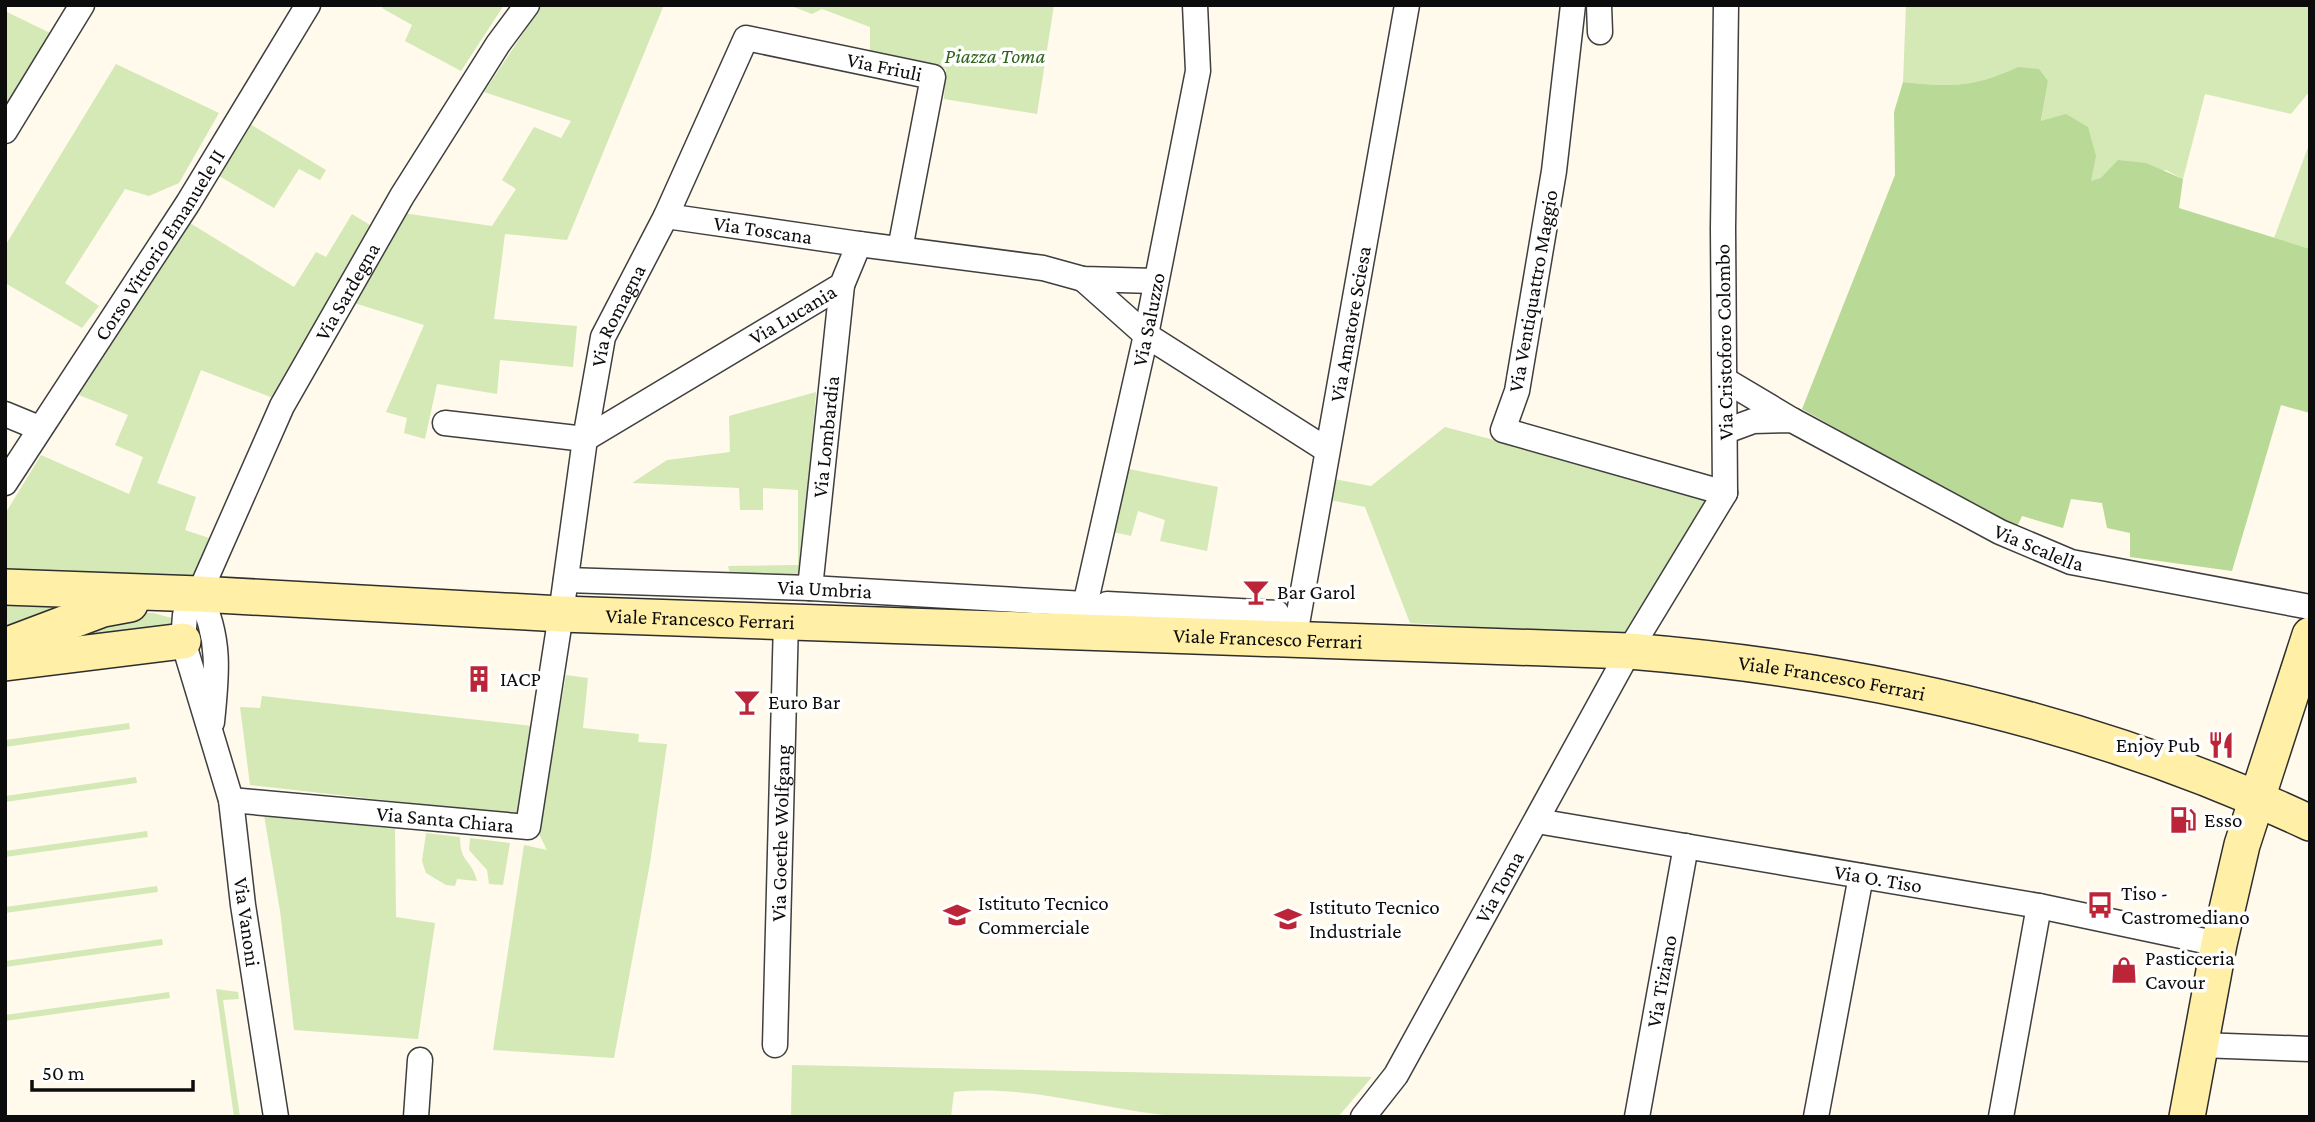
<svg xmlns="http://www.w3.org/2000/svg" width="2315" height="1122" viewBox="0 0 2315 1122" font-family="'Crimson Pro',serif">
  <rect width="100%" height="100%" fill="#fffaec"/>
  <g fill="#d4e9b6">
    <path d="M384,5H504L461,71L405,41L412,25L382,8Z"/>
    <path d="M542,5H664L567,240L505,234L494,319L577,326L573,367L500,360L497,394L437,384L425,439L404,433L407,418L386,412L424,325L351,302L403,213L492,226L516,189L502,180L534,127L561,138L571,121L484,92Z"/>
    <path d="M789,5H1054L1037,114L944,99L946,69L870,52V27L822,9L812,14Z"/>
    <path d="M1906,5H2310V91L2291,114L2205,94L2183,179L2166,170L2091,182L2041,122L2048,81L2018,67C1971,88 1953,87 1903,82Z"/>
    <path d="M5,11L50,33L5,107Z"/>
    <path d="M116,64L219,113L179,183L149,196L125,189L65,283L99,306L82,328L5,283V246Z"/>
    <path d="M250,124L326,170L320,180L299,169L274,208L219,176Z"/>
    <path d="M2310,142V249L2274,238Z"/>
    <path d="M352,214L370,225L273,398L201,370L157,483L196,497L185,530L209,538L194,576L5,572V514L41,455L129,494L143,457L115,445L128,415L79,395L190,223L294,287L316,252L326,257Z"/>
    <path d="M816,392L801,579L730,574L728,566L798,565V490L763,488V510H740L739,488L632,483L667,460L730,452L729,416Z"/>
    <path d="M1445,427L1708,497L1623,636L1410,623L1365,507L1330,500L1334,479L1371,486Z"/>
    <path d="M1129,469L1218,487L1207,551L1160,541L1165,520L1138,511L1131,536L1113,532Z"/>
    <path d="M81,598L8,634L6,602Z"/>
    <path d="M153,613L172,618V624L166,628L75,643L59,636L120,614Z"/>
    <path d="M566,675L588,678L583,728L639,734L638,742L667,744L650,863L614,1058L493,1050L524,845L547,850L538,832Z"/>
    <path d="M262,696L532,726L517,815L250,785L240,707L260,708Z"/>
    <path d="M129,723L130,729L5,747V740Z"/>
    <path d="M136,777L137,783L5,802V796Z"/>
    <path d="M264,815L395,829L396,917L435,923L418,1039L294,1030L280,911Z"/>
    <path d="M147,831L148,837L5,857V851Z"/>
    <path d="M426,833L460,837C460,864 472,859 477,881L457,879L455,886L446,885L426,873L422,861Z"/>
    <path d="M470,838L510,843L503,885L489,884L487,870L469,850Z"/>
    <path d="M157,886L158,892L5,913V907Z"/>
    <path d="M162,939L163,945L5,967V961Z"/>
    <path d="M216,989L238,992L239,999L223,1000L240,1117H234Z"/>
    <path d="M169,992L170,998L5,1021V1015Z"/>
    <path d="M792,1065L1372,1077L1338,1117C1287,1117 1234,1121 1183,1117C1106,1111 1031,1084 954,1092L951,1117H791Z"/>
  </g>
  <path fill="#b9d996" d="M2018,67L2039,69L2048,81L2041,121L2066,114L2088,127L2096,156L2091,181L2101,178L2118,160L2146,163L2183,179L2179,208L2310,249V413L2281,405L2232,571L2130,557V533L2107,528L2102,503L2071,499L2063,528L2022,516L2016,529L1802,409L1895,175L1894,112L1903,82C1953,87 1971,88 2018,67Z"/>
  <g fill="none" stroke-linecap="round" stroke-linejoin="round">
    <defs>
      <g id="street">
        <path d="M1573,5L1554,171L1517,391L1503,430L1725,493"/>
        <path d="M1599,5L1600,32"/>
        <path d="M5,131L82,5"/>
        <path id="s1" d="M666,216L859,244"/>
        <path d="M1083,279L1146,335L1327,450"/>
        <path d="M1725,380L1792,420"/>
        <path d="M5,414L39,428"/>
        <path id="s2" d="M445,423L585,439L842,285L859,244L1043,268L1083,279L1155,281"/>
        <path id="s3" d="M1726,431L1753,421L1792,420L2000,532L2071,562L2310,607"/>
        <path id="s4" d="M5,483L188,203L308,5"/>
        <path id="s5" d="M566,580L810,588L1085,604"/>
        <path id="s6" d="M810,588L842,285"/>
        <path d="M199,594C221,637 217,675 212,722"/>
        <path id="s7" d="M1079,632L1146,335L1198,71L1195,5"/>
        <path d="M1099,633L1107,604L1277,613L1273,640"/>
        <path id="s8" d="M1294,641L1407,5"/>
        <path id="s9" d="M231,800L528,827L561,614L585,439L603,337L666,216L746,38L933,77L900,249"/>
        <path id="s10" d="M1537,821L2039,906L2219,944"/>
        <path id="s11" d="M775,1045L786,620"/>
        <path d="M2200,1045L2310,1049"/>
        <path id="s12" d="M276,1117L243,905L231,800L183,641L185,615L199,594L282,406L402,196L498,44L527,5"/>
        <path d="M416,1117L420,1060"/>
        <path id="s13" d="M1363,1117L1396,1075L1629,651L1725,493L1723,228L1726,5"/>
        <path id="s14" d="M1637,1117L1686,846"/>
        <path d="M1816,1117L1861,876"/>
        <path d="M2001,1117L2039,906"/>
      </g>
      <g id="secondary">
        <path id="s15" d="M5,587L199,594L561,614L1629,651C1864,670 2096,722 2310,823"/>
        <path d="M5,646L103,609L130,604"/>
        <path d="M5,663L183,641"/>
        <path d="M2187,1117L2219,944L2242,845L2310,635"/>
      </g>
    </defs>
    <use href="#street" stroke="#3f3f3f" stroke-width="27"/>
    <use href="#secondary" stroke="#2e2e2e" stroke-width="38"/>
    <use href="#street" stroke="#fff" stroke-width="24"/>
    <use href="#secondary" stroke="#ffefa7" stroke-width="35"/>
  </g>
  <defs>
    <symbol id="bar-bare" viewBox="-9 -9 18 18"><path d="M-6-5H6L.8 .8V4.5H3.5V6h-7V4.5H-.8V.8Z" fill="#bc2537" stroke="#fff" stroke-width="2.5" paint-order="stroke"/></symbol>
    <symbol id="building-bare" viewBox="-9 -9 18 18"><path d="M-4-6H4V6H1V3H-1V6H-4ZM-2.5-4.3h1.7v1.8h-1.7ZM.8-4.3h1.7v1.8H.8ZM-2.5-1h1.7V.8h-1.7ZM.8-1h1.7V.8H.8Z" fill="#bc2537" stroke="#fff" stroke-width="2.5" paint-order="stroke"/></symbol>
    <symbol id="restaurant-bare" viewBox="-9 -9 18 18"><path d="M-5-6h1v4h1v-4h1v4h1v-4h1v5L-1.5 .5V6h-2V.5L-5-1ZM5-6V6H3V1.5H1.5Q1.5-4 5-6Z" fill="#bc2537" stroke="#fff" stroke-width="2.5" paint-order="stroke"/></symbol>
    <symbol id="fuel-bare" viewBox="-9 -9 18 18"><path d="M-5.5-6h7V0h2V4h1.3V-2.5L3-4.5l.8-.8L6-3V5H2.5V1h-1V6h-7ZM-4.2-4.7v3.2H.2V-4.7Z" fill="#bc2537" stroke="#fff" stroke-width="2.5" paint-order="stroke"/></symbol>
    <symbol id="bus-bare" viewBox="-9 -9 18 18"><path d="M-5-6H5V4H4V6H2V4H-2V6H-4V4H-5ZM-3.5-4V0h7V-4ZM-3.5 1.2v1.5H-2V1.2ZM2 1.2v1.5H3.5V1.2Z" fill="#bc2537" stroke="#fff" stroke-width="2.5" paint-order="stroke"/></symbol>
    <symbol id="school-bare" viewBox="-9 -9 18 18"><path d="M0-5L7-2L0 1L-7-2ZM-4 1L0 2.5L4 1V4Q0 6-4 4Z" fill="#bc2537" stroke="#fff" stroke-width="2.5" paint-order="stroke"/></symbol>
    <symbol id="shop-bare" viewBox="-9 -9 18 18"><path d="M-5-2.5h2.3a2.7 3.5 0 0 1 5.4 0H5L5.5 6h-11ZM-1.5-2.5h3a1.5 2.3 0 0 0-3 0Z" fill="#bc2537" stroke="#fff" stroke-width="2.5" paint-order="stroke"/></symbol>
  </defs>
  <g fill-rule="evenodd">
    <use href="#bar-bare" x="1237" y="573" width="38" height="38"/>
    <use href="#building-bare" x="460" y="660" width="38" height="38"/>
    <use href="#bar-bare" x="728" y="683" width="38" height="38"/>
    <use href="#restaurant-bare" x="2202" y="726" width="38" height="38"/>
    <use href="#fuel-bare" x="2164" y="801" width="38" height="38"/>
    <use href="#bus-bare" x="2081" y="886" width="38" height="38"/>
    <use href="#school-bare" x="938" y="896" width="38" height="38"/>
    <use href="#school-bare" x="1269" y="900" width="38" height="38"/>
    <use href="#shop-bare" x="2105" y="951" width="38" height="38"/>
  </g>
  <g text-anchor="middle" stroke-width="7" stroke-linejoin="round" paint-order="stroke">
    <g font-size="21" font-style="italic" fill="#31641d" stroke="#fff">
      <text x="995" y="63">Piazza Toma</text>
    </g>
    <g font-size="21" fill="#0c0c0c" stroke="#fff">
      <text dy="7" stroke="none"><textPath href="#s9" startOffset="1267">Via Friuli</textPath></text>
      <text dy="7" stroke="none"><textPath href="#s1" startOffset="98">Via Toscana</textPath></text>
      <text dy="7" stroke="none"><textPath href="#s4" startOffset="284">Corso Vittorio Emanuele II</textPath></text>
      <text dy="7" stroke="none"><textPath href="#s12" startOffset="875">Via Sardegna</textPath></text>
      <text transform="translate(1533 291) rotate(-80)" y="7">Via Ventiquattro Maggio</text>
      <text dy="7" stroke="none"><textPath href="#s2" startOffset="383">Via Lucania</textPath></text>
      <text dy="7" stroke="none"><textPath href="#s9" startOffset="819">Via Romagna</textPath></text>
      <text dy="7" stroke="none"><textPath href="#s7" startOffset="320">Via Saluzzo</textPath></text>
      <text dy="7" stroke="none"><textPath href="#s8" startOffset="322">Via Amatore Sciesa</textPath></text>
      <text transform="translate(1724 342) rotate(-91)" y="7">Via Cristoforo Colombo</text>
      <text dy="7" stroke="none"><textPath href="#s6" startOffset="152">Via Lombardia</textPath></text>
      <text dy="7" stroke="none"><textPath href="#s3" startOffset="346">Via Scalella</textPath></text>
      <text dy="7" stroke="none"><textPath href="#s5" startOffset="259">Via Umbria</textPath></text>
      <text dy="7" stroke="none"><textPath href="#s15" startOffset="696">Viale Francesco Ferrari</textPath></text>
      <text dy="7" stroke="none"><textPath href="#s15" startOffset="1264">Viale Francesco Ferrari</textPath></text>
      <text dy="7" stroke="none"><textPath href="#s15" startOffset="1830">Viale Francesco Ferrari</textPath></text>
      <text dy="7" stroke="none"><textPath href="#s9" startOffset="215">Via Santa Chiara</textPath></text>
      <text dy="7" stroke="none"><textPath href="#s11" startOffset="212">Via Goethe Wolfgang</textPath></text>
      <text dy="7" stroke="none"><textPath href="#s10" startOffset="346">Via O. Tiso</textPath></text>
      <text dy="7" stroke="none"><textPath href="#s13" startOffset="268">Via Toma</textPath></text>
      <text transform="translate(247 922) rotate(82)" y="7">Via Vanoni</text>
      <text dy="7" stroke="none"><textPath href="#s14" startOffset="138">Via Tiziano</textPath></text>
    </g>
    <g font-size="21" fill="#0c0c0c" stroke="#fff" text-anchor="start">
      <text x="1277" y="599">Bar Garol</text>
      <text x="500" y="686">IACP</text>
      <text x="768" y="709">Euro Bar</text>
      <text x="2200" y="752" text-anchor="end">Enjoy Pub</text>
      <text x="2204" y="827">Esso</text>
      <text x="2121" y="900">Tiso -<tspan x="2121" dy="24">Castromediano</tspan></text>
      <text x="978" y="910">Istituto Tecnico<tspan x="978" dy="24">Commerciale</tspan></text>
      <text x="1309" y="914">Istituto Tecnico<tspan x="1309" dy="24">Industriale</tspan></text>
      <text x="2145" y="965">Pasticceria<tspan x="2145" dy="24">Cavour</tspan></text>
    </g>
  </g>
  <rect width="2315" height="1122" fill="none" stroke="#0c0c0c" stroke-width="14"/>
  <path d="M32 1080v10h161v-10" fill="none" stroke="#0c0c0c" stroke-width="3.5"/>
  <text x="42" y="1080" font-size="21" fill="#0c0c0c" stroke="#ffffff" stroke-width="5" paint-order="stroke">50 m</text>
</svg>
